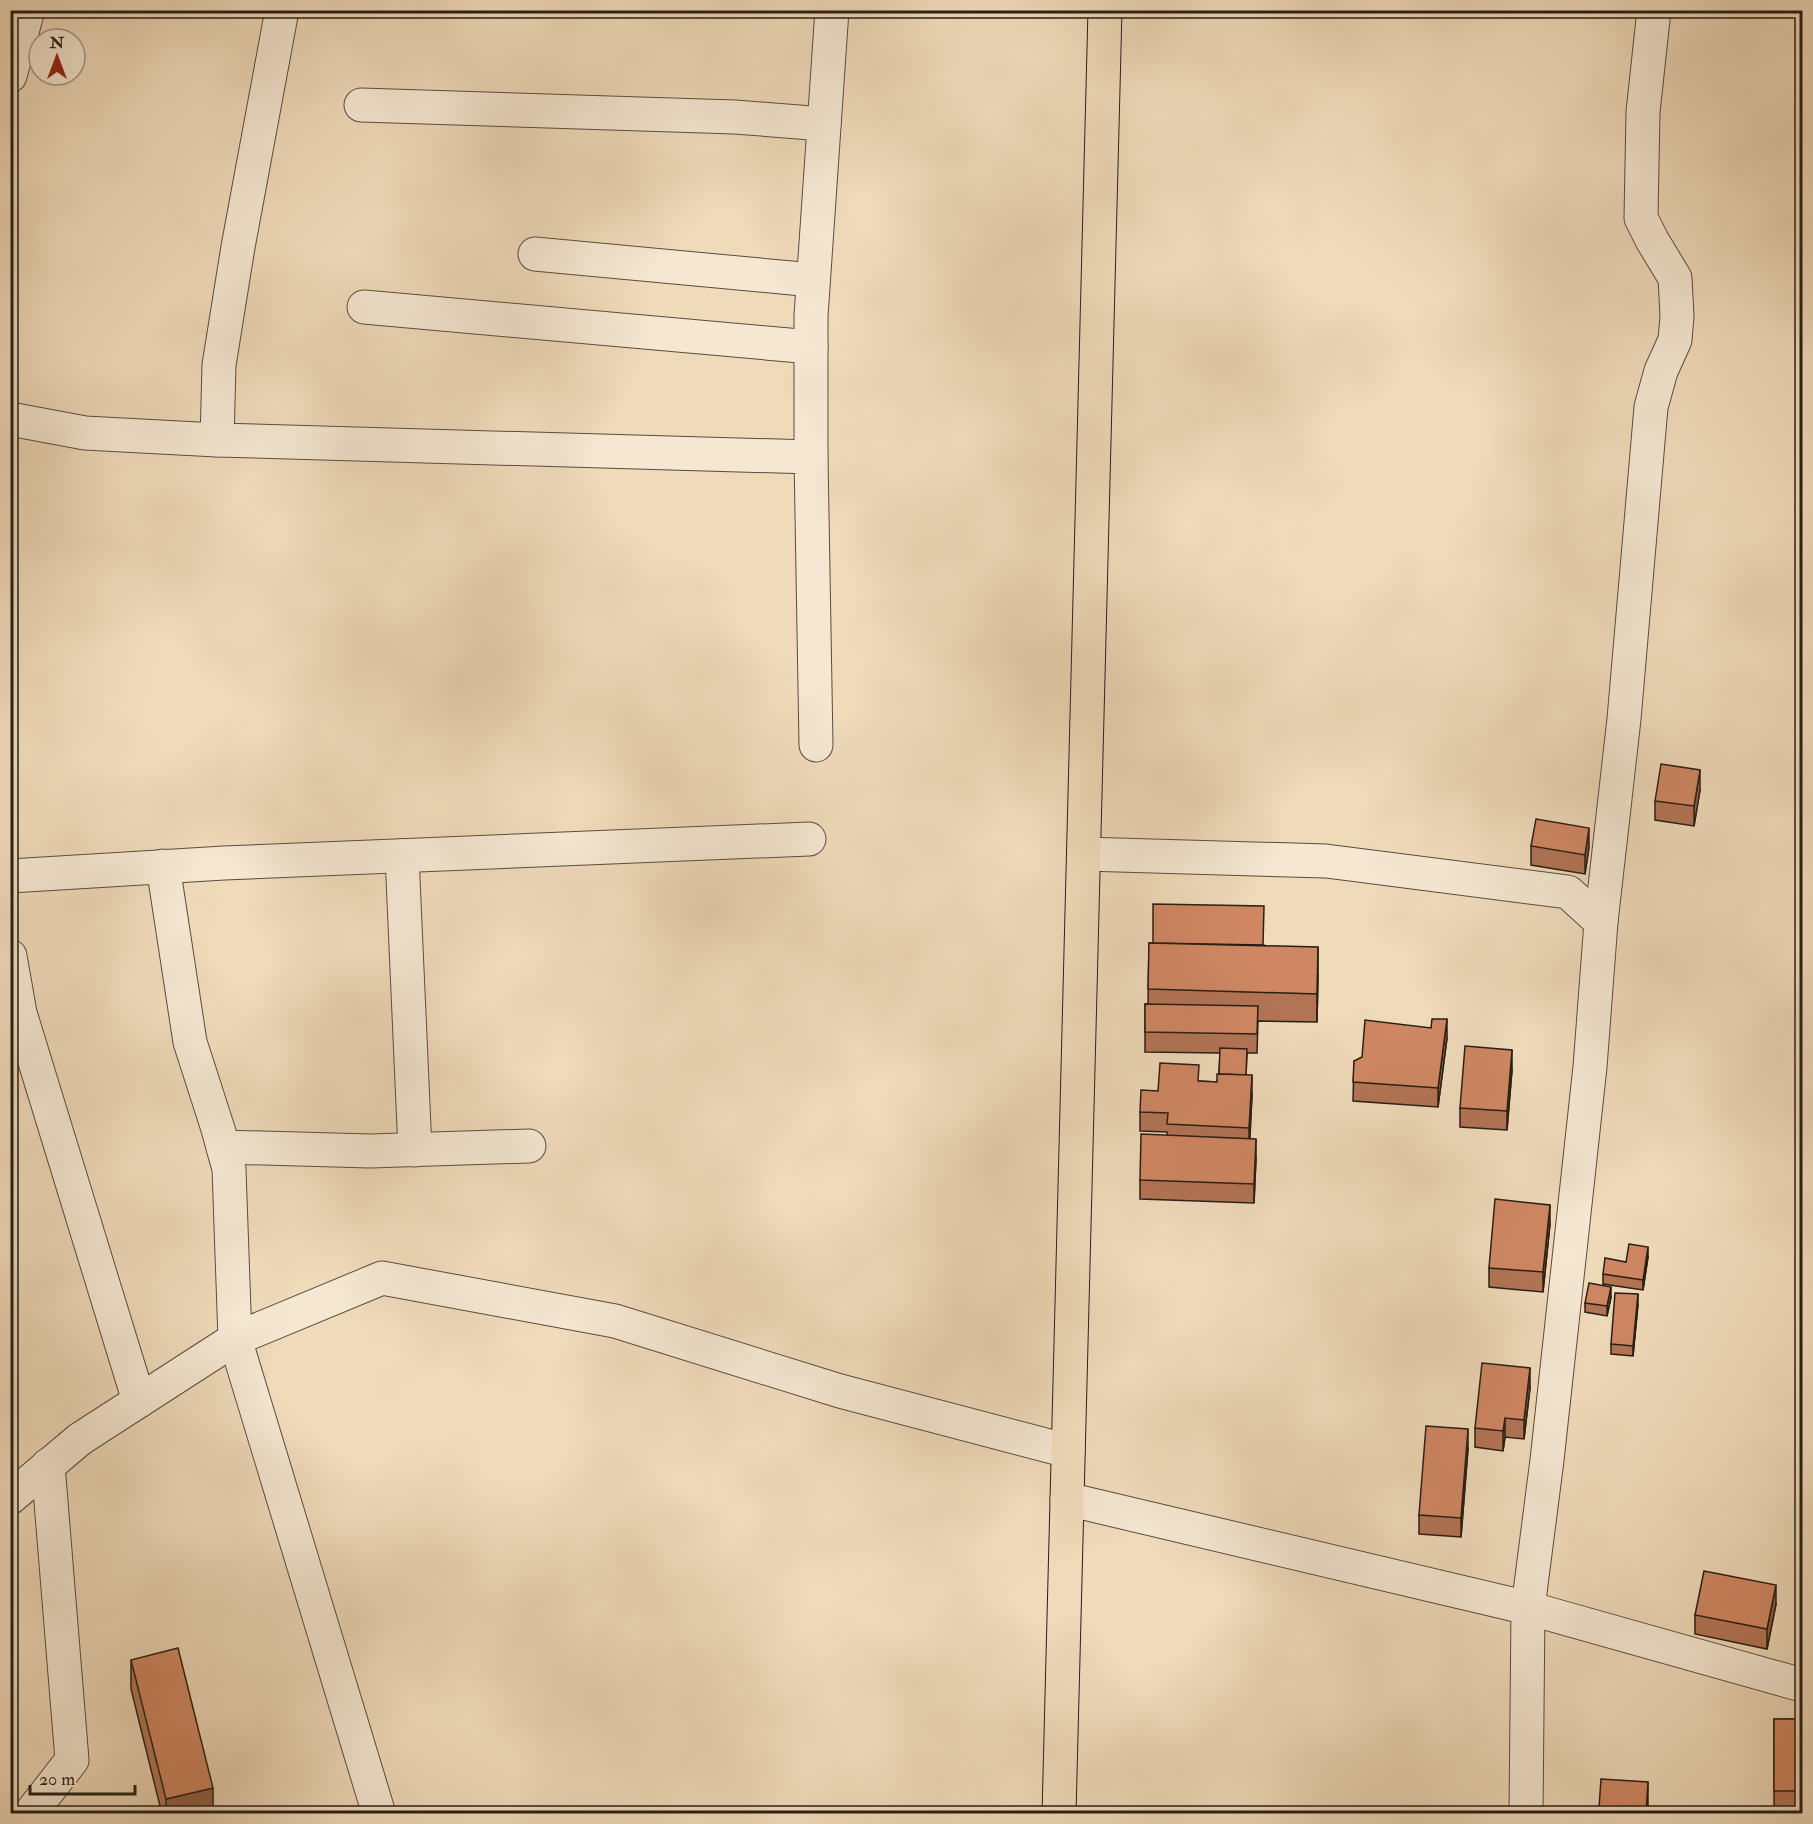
<svg xmlns="http://www.w3.org/2000/svg" width="1813" height="1824" viewBox="0 0 1813 1824" font-family="'IM FELL Double Pica',serif">
  <rect width="100%" height="100%" fill="#efdaba"/>
  <filter id="stains"><feTurbulence type="fractalNoise" baseFrequency=".00333" numOctaves="4"/><feColorMatrix values="0 0 0 0 .2 0 0 0 0 .09 0 0 0 0 .02 0 0 0 .5 -.17"/></filter>
  <radialGradient id="worn" r=".72"><stop offset=".6" stop-color="#630" stop-opacity="0"/><stop offset="1" stop-color="#630" stop-opacity=".3"/></radialGradient>
  <g fill="none" stroke-linecap="round" stroke-linejoin="round">
    <defs>
      <g id="minor">
        <path d="M10,76L28,10"/>
        <path d="M361,105L735,117L824,124"/>
        <path d="M535,254L813,280"/>
        <path d="M364,307L811,347"/>
        <path d="M10,419L85,433L217,440L811,457L816,745"/>
        <path d="M217,440L219,365L238,247L282,10"/>
        <path d="M811,457V316L832,10"/>
        <path d="M1084,854L1326,861L1568,892L1601,922L1590,1067L1547,1460L1528,1608L1526,1814"/>
        <path d="M402,856L415,1150"/>
        <path d="M163,866L190,1042L218,1129L229,1169L235,1339L379,1814"/>
        <path d="M10,876L224,863L809,839"/>
        <path d="M1601,922L1624,719L1651,407L1661,371L1675,340L1677,316L1675,278L1652,240L1641,218L1643,112L1654,10"/>
        <path d="M10,956L20,1013L139,1401"/>
        <path d="M223,1147L370,1151L529,1146"/>
        <path d="M30,1814L72,1760L48,1465"/>
      </g>
      <g id="tertiary">
        <path d="M10,1498L80,1439L235,1339L382,1278L615,1321L840,1391L1068,1451"/>
        <path d="M1067,1499L1528,1608L1802,1685"/>
      </g>
      <path id="trunk" d="M1059,1814L1105,10"/>
    </defs>
    <use href="#minor" stroke="#5a4d3e" stroke-width="35"/>
    <use href="#tertiary" stroke="#5a4d3e" stroke-width="35"/>
    <use href="#trunk" stroke="#291e14" stroke-width="35"/>
    <use href="#minor" stroke="#f5e7d2" stroke-width="33"/>
    <use href="#tertiary" stroke="#f5e7d2" stroke-width="33"/>
    <use href="#trunk" stroke="#efdaba" stroke-width="33"/>
  </g>
  <g fill="#b27455" stroke="#291e14" stroke-width="1.5">
    <path d="M1700,790L1694,826L1655,820V801Z"/>
    <path d="M1531,846L1589,847L1585,874L1531,865Z"/>
    <path d="M1149,943L1264,945L1318,975L1317,1022L1258,1021L1257,1053H1247L1246,1075L1252,1095L1250,1138L1256,1158L1254,1203L1140,1199V1180L1167,1135V1132L1140,1131V1112L1158,1091L1199,1081L1217,1082L1219,1074L1220,1053L1145,1052V1004H1148Z"/>
    <path d="M1447,1038L1438,1107L1353,1101L1354,1061Z"/>
    <path d="M1512,1070L1507,1130L1460,1127V1108Z"/>
    <path d="M1550,1224L1543,1292L1489,1287V1268Z"/>
    <path d="M1648,1257L1643,1290L1603,1284V1274Z"/>
    <path d="M1611,1297L1607,1316L1585,1312V1303Z"/>
    <path d="M1638,1304L1633,1356L1611,1354V1344Z"/>
    <path d="M1530,1388L1524,1439L1505,1437L1503,1451L1475,1447V1428Z"/>
    <path d="M1468,1449L1461,1537L1419,1534V1515Z"/>
    <path d="M1776,1604L1767,1649L1695,1634V1615Z"/>
    <path d="M131,1660L213,1814H162L131,1689Z"/>
    <rect x="1774" y="1719" width="29" height="95"/>
  </g>
  <g fill="#915e45" stroke="#291e14" stroke-width="1.5">
    <path d="M1700,770V790L1694,826V806Z"/>
    <path d="M1589,828V847L1585,874V855Z"/>
    <path d="M1318,947V975L1317,1022V994Z"/>
    <path d="M1447,1019V1038L1438,1107V1088Z"/>
    <path d="M1512,1050V1070L1507,1130V1111Z"/>
    <path d="M1252,1075V1095L1249,1147V1128Z"/>
    <path d="M1256,1139V1158L1254,1203V1184Z"/>
    <path d="M1550,1205V1224L1543,1292V1272Z"/>
    <path d="M1648,1247V1257L1643,1290V1280Z"/>
    <path d="M1611,1287V1297L1607,1316V1306Z"/>
    <path d="M1638,1294V1304L1633,1356V1346Z"/>
    <path d="M1530,1368V1388L1524,1439V1420Z"/>
    <path d="M1505,1418V1437L1503,1451V1431Z"/>
    <path d="M1468,1429V1449L1461,1537V1518Z"/>
    <path d="M1776,1585V1604L1767,1649V1629Z"/>
    <path d="M1648,1782V1814H1646Z"/>
    <path d="M213,1788V1814H166V1799Z"/>
  </g>
  <g fill="#cf8763" stroke="#291e14" stroke-width="1.5">
    <path d="M1661,764L1700,770L1694,806L1655,801Z"/>
    <path d="M1536,819L1589,828L1585,855L1531,846Z"/>
    <path d="M1153,904L1264,906L1263,945L1153,943Z"/>
    <path d="M1149,943L1318,947L1317,994L1148,989Z"/>
    <path d="M1145,1004L1258,1006L1257,1034L1145,1032Z"/>
    <path d="M1432,1019H1447L1438,1088L1353,1082L1354,1061L1362,1057L1365,1020L1431,1028Z"/>
    <path d="M1465,1046L1512,1050L1507,1111L1460,1108Z"/>
    <path d="M1220,1048L1247,1049L1246,1075L1219,1074Z"/>
    <path d="M1160,1063L1199,1065L1198,1081L1217,1082V1074L1252,1075L1249,1128L1167,1124L1168,1113L1140,1112L1141,1090L1158,1091Z"/>
    <path d="M1141,1134L1256,1139L1254,1184L1140,1180Z"/>
    <path d="M1495,1199L1550,1205L1543,1272L1489,1268Z"/>
    <path d="M1629,1244L1648,1247L1643,1280L1603,1274L1605,1258L1626,1262Z"/>
    <path d="M1589,1283L1611,1287L1607,1306L1585,1303Z"/>
    <path d="M1615,1293L1638,1294L1633,1346L1611,1344Z"/>
    <path d="M1482,1363L1530,1368L1524,1420L1505,1418L1503,1431L1475,1428Z"/>
    <path d="M1426,1426L1468,1429L1461,1518L1419,1515Z"/>
    <path d="M1704,1571L1776,1585L1767,1629L1695,1615Z"/>
    <path d="M178,1648L213,1788L166,1799L131,1660Z"/>
    <rect x="1774" y="1719" width="29" height="72"/>
    <path d="M1601,1779L1648,1782L1646,1814H1584V1808H1599Z"/>
  </g>
  <rect width="1813" height="1824" fill="none" stroke="#efdaba" stroke-width="36"/>
  <rect x="12" y="12" width="1789" height="1800" fill="none" stroke="#291e14" stroke-width="3"/>
  <rect x="18" y="18" width="1777" height="1788" fill="none" stroke="#291e14" stroke-width="1.5"/>
  <g transform="translate(57 57)"><circle r="28" fill="#f5e7d2" stroke="#a39786" stroke-width="1.5"/>
  <path d="M0-4.5L10 22L0 15L-10 22Z" fill="#8f2418"/>
  <text y="-9" font-size="16" font-weight="bold" text-anchor="middle" fill="#291e14">N</text>
  </g>
  <path d="M30 1785v9h105v-9" fill="none" stroke="#291e14" stroke-width="3"/>
  <text x="39" y="1785" font-size="18" fill="#291e14" stroke="#f5e7d2" stroke-width="4.5" paint-order="stroke">20 m</text>
  <rect width="100%" height="100%" filter="url(#stains)"/>
  <rect width="100%" height="100%" fill="url(#worn)"/>
</svg>
